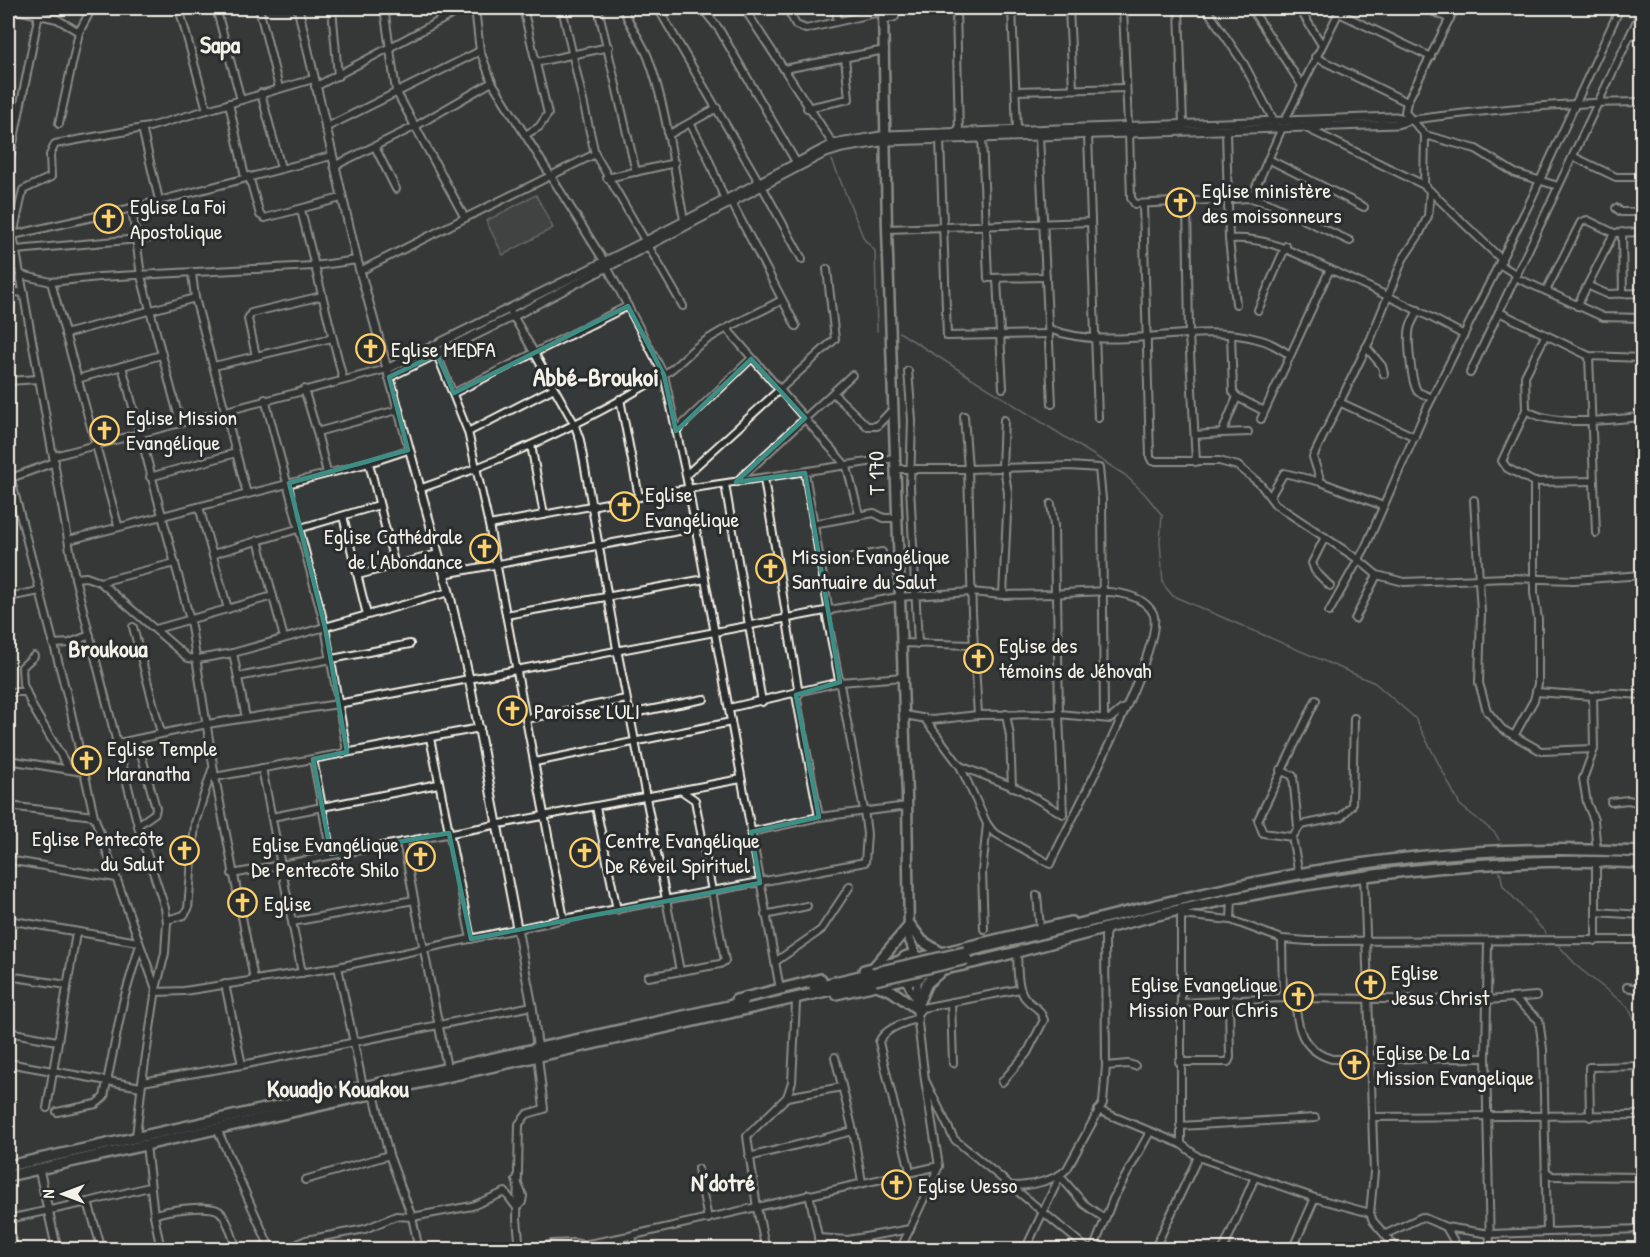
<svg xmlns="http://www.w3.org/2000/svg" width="1650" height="1257" viewBox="0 0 1650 1257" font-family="'Patrick Hand',sans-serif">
  <rect width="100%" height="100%" fill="#363939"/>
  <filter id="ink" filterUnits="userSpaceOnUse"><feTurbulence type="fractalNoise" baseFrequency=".0167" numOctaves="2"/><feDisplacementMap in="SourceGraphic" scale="12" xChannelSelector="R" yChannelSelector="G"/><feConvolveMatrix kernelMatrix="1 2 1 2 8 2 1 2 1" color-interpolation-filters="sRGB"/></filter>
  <g filter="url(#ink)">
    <path fill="#4e514f" stroke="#a1a19c" stroke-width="1.5" d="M536,195L553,228L503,255L486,221Z"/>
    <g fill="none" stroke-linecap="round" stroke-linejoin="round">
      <g stroke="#a8a7a1" stroke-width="1.5">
        <path d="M832,160L864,239L875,251L877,331"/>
        <path d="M899,332L1125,475L1144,493L1162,515L1160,541L1163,584L1173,596L1375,683L1415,718L1460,805L1495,833L1499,840"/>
        <path d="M1500,872L1503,886L1546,933"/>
        <path d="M1559,946L1579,968L1628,1007L1642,1035"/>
      </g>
      <defs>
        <g id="minor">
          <path d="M8,8L57,19L79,32"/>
          <path d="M179,8L207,110"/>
          <path d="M216,8L241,100"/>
          <path d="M259,8L279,88"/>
          <path d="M332,8L338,76"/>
          <path d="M384,8L396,91L465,218L595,154"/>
          <path d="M439,8L440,21"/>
          <path d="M475,8L480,51L492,82L604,261L664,375L686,475L780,989"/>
          <path d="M523,8L548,114L539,127L525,135"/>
          <path d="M562,8L595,154L683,306"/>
          <path d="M598,8L636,172"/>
          <path d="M623,8C629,25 641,40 648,57C668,111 673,169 685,224"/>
          <path d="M658,8L759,182"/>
          <path d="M702,8L719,29L796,162"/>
          <path d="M744,8L833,144"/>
          <path d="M787,8L796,25L806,29L884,11"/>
          <path d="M835,8L838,21"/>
          <path d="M956,8L959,133"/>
          <path d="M1012,8L1017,130"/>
          <path d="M1069,8L1073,89"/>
          <path d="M1123,8L1128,126"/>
          <path d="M1179,8L1183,125"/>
          <path d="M1206,8L1244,64L1275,123"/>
          <path d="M1251,8L1301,84"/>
          <path d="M1299,8L1322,45"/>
          <path d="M1425,8L1450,19"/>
          <path d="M1455,8L1407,102L1405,112L1425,135L1476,149L1515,173L1558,186"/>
          <path d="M1339,13L1431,57"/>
          <path d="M884,20L895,17L897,8"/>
          <path d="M1631,35L1642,34"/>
          <path d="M1315,57L1407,102"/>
          <path d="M537,62L609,47"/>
          <path d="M784,69L885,50"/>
          <path d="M315,87L464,8"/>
          <path d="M1016,91L1126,88"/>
          <path d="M261,93L281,168"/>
          <path d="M229,103L245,177"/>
          <path d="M807,108L849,99L845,57"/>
          <path d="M1410,120C1487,110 1565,102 1642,102"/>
          <path d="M1284,122L1341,8"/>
          <path d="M690,123L707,155L725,200"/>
          <path d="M59,124L79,32L92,8"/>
          <path d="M1304,127L1424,185L1502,260"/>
          <path d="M142,128L159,200"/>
          <path d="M325,128L480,51"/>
          <path d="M1226,131L1229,239L1236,304"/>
          <path d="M1129,133L1131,198L1135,204L1251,198L1268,203L1350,241"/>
          <path d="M668,135L717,108"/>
          <path d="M1088,135L1098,418"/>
          <path d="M1039,136L1052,404"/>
          <path d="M982,137L988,278L1046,277"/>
          <path d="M940,139L947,336L1049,334"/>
          <path d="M375,147L396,189"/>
          <path d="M1574,157L1616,177H1642"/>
          <path d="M1268,159L1364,207"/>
          <path d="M334,166L416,126L492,82"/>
          <path d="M8,169L40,8"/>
          <path d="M249,176L260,215L265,218L341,198"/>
          <path d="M607,178L675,163"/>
          <path d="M1424,185L1425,135"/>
          <path d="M762,186L802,259"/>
          <path d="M1251,198L1282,128"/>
          <path d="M1187,202L1189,335L1196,462"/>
          <path d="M732,203L796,326"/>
          <path d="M1143,204L1150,457L1152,461H1219L1238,466L1260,484L1275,504L1359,560L1377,575L1404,582L1507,578L1574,580L1642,575"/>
          <path d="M132,208L141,276L180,422"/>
          <path d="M1616,208L1621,212H1642"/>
          <path d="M301,210L343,379"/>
          <path d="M887,229L1091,222"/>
          <path d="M1622,232L1623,294"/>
          <path d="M8,233L13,235L75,578L139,830L165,908L167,922L165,953L156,989L142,1082L136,1137"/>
          <path d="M1614,233L1587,220L1581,222L1546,291L1603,317L1642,318"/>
          <path d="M13,235L23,190L51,177L50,155L55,144L149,127L313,79"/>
          <path d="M13,235L132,208L331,156"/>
          <path d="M1229,239C1271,236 1299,256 1336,272C1380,292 1422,312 1464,335"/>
          <path d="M16,250L172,236"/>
          <path d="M1499,264L1517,275"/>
          <path d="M360,271L465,218"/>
          <path d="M192,273L195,298"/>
          <path d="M21,275L51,282L99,277L314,266L357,260"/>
          <path d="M997,279L1003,388"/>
          <path d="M1521,280L1546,291"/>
          <path d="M51,282L118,525"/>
          <path d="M1589,286L1607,294L1642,293"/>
          <path d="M8,291L24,293"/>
          <path d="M1577,306L1614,233L1642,232"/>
          <path d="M1258,310L1286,246"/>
          <path d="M1418,310C1416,315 1412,321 1410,327C1407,339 1411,383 1418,392L1432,398"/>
          <path d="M511,312L574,423L580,440L617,649L680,971"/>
          <path d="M1499,312L1589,356L1642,358"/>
          <path d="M727,329L847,467L859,514"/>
          <path d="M1049,329C1116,354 1192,320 1261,340C1272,343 1281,349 1290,355"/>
          <path d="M65,334L195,298L247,494"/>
          <path d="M1231,335L1233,392L1237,397"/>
          <path d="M1545,336L1525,376L1526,410C1553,428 1610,419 1642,417"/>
          <path d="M434,347L468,432L489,525L564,919"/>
          <path d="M1366,347L1382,366L1384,374"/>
          <path d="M256,356L248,319L251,313L322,296"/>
          <path d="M1589,356L1596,533"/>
          <path d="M122,366L190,620L215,777L254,979"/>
          <path d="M214,366L332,338"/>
          <path d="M908,371L912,420L910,486L918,644"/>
          <path d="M1470,373L1642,10"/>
          <path d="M77,379L161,355"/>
          <path d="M8,381L38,379"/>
          <path d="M304,389L317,432L397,410"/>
          <path d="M8,393V382"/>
          <path d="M454,393L628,306"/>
          <path d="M833,393L867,426H877L893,409"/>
          <path d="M265,399L325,627L347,752"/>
          <path d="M620,399L639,497"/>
          <path d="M1339,402L1415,437"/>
          <path d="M964,416L968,469L1069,466L1099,468L1102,499L1104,718"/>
          <path d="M1261,419L1330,269"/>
          <path d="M676,431L751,359"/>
          <path d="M317,432L327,473"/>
          <path d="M468,432L554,388"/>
          <path d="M1222,433L1248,432"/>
          <path d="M1195,435L1222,433L1237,397L1264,411"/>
          <path d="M531,445L544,515"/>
          <path d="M54,456L387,369"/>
          <path d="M369,463L395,566"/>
          <path d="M1002,467L1004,420"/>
          <path d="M1004,467L1008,493L1003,595L1055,594L1054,526L1051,504"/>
          <path d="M8,468L68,699L94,816L156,989"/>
          <path d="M895,469H968L972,613L978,715"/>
          <path d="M805,473L829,612"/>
          <path d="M686,475L835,339L827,269"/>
          <path d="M150,477L236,453"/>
          <path d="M8,479L55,462"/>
          <path d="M764,479L799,694"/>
          <path d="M736,482L852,375"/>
          <path d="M1534,482L1594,481"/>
          <path d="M725,484L762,702"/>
          <path d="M419,489C504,460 587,422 663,375C675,368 684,358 694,349C720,329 753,316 782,300"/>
          <path d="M1270,497L1284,473L1321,482"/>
          <path d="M1474,500L1481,612L1479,683L1487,711L1502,729L1541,751L1594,749L1593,696L1536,692"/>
          <path d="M1383,506L1321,482L1313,457L1371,338L1403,259L1419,235L1428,216L1430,191"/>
          <path d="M199,507L228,609"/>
          <path d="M343,516L367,615"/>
          <path d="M813,524L874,513L884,518H895"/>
          <path d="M489,525L666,492L895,458"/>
          <path d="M1325,537L1312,563L1315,571L1330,586"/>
          <path d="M69,540L369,463L408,450"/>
          <path d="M258,540L284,638"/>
          <path d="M213,554L379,505"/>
          <path d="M820,564L882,552"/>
          <path d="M444,574L695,528"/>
          <path d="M358,575L438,554"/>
          <path d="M75,578L86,577L100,582L188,658L198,659L233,653L449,592"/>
          <path d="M100,582L175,563"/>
          <path d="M1057,594L1059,714L1110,719L1122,709"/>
          <path d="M8,597L40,591"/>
          <path d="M1329,612L1365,548L1427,408L1529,204L1620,8"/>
          <path d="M506,615L705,579"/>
          <path d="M1355,619L1377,575"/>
          <path d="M133,627L161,733"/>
          <path d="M1641,628V575"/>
          <path d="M156,629L273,596"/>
          <path d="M901,643L974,645"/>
          <path d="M53,644L70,643L90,635"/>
          <path d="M233,653L246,718"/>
          <path d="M34,656L22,667L23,684L32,706L69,769"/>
          <path d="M238,677L410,644"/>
          <path d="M8,692H26"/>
          <path d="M796,695L819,817"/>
          <path d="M1593,696L1612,693L1642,695"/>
          <path d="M729,708L840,682L903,677"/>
          <path d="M629,714L704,699"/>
          <path d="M1006,714L1010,736L1012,787"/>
          <path d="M905,715L932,720L978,715L1059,714L1063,813"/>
          <path d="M924,718L960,766L987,824L993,832L1050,864C1067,827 1168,641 1153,613C1137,584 1081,592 1055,594"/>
          <path d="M526,719L626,699"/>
          <path d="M1514,736L1534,700L1538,684V619L1534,593V482L1507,468L1502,461L1526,410"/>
          <path d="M430,738L471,939"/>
          <path d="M137,739L156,808L155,813L138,825"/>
          <path d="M119,743L207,724L338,704L898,597L971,592L1003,595"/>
          <path d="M1594,749L1583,779L1587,803L1594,820L1597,851"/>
          <path d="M313,759L331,854"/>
          <path d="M8,760L83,772"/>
          <path d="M535,762L731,722"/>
          <path d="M960,766L1019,789L1063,814"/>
          <path d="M262,768L302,973"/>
          <path d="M1280,770L1293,776L1298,827"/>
          <path d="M215,777L480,728"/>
          <path d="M1611,802L1628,800L1642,803"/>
          <path d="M8,806L94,816"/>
          <path d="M596,807L617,910"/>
          <path d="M272,817L438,784"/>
          <path d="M751,832L819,817L908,806"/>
          <path d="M1292,837L1301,825L1341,817L1352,805L1354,718"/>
          <path d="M403,842L447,1068"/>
          <path d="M8,860L116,878"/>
          <path d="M232,874L741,779"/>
          <path d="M1299,874L1292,837L1263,833L1258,820L1316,700"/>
          <path d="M1364,875L1374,1172L1370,1213L1373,1221L1398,1250"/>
          <path d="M1037,895L1040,928"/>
          <path d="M1179,910L1181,915L1231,920L1282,939L1308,941L1642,940"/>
          <path d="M1596,912L1642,915"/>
          <path d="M765,915L807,906"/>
          <path d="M8,920L138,942"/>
          <path d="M167,920L184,915L188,909L195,823L212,770"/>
          <path d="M1231,920L1232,898"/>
          <path d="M292,922L414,900"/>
          <path d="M984,929L982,872L987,824"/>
          <path d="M1282,939L1283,998"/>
          <path d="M1596,941V861"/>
          <path d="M1488,942L1486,1058L1490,1250"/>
          <path d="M775,962L821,930L850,886"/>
          <path d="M338,967L363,1086"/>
          <path d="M8,976L67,985"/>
          <path d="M648,977L720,964L725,961L695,800L682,791"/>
          <path d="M918,980L915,999L925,1080L954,1139L1089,1250"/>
          <path d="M906,981L915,998"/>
          <path d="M225,984L242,1065"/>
          <path d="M1627,987L1642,990"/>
          <path d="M156,992L184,991L338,967L564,919L865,862L867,834L864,810L826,612"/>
          <path d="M1295,998C1297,1027 1301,1050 1332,1059L1486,1058"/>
          <path d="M1513,998L1539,1020L1543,1049L1547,1231"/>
          <path d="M951,1002L953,1063"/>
          <path d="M1182,1003L1283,998L1488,1000L1536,996"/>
          <path d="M917,1014L922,1008L1020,989"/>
          <path d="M8,1032L57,1041"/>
          <path d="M835,1057L853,1131"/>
          <path d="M1179,1062H1228L1230,1058L1229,1001"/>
          <path d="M8,1063L141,1087"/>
          <path d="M1106,1066L1128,1064L1135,1066"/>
          <path d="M142,1082L242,1065L532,1006"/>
          <path d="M1002,1082L1027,1053L1044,1020C1037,1004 1036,1010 1026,999C1016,988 1018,966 1017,952"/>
          <path d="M374,1094L389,1155L412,1217L419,1250"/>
          <path d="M787,1097L842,1087"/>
          <path d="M47,1108L76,933"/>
          <path d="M1098,1110L1181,1144L1198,1157L1315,1198L1370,1213"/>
          <path d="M57,1112L96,1104L104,1097L123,1002L139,948"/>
          <path d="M1372,1117L1642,1115"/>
          <path d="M1590,1117L1589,1067L1642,1066"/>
          <path d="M1180,1126L1315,1118"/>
          <path d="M217,1129L271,1250"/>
          <path d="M1181,1144V915"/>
          <path d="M146,1145L154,1215C165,1210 209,1204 219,1211C228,1218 233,1239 237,1250"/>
          <path d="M749,1157L853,1131L862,1182"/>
          <path d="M698,1169L708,1219"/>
          <path d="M910,1171L879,1042C885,1028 904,1023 918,1018"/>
          <path d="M1547,1172L1552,1176L1642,1177"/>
          <path d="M305,1180L389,1155"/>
          <path d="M1012,1186C1029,1186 1055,1181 1067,1169L1103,1103L1106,1066L1105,936L1108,927"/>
          <path d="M809,1194L821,1250"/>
          <path d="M88,1202L149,1187"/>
          <path d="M154,1215L161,1250"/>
          <path d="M8,1219L88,1202L102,1250"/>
          <path d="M8,1220L15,1250"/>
          <path d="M1446,1227L1459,1250"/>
          <path d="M1386,1234L1422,1217L1446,1227L1490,1234L1642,1229"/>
          <path d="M632,1236L635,1250"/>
          <path d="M818,1238L848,1240L910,1229"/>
          <path d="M1294,1245L1302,1250"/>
          <path d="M255,1250L269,1245"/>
          <path d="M286,1250L306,1240L365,1229L396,1216L412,1217L472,1206L505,1192L517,1208L522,1202L523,1196L516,1180"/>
          <path d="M520,1250L517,1219L519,1124L527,1114L544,1109L538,1056"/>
          <path d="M535,1250L552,1244L574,1243"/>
          <path d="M581,1250L574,1243L583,1245L629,1236L939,1166L925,1080"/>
          <path d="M766,1250L757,1208L747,1136L787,1097L792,1082L796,1002"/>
          <path d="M900,1250L939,1166"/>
          <path d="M1025,1250L1060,1176L1084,1204L1104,1218"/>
          <path d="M1093,1250L1113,1199L1150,1132"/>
          <path d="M1154,1250L1198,1157"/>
          <path d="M1223,1250L1255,1177"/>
          <path d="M1292,1250L1315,1198"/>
        </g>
        <g id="tertiary">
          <path d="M298,8L357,260L449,592L469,678L532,1006L538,1051"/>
          <path d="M387,369L644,242L833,144L887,135L1395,117L1410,120"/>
          <path d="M389,377L514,316L823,154L842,148L887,141L1397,124L1407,121"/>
          <path d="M39,1169L57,1250"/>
        </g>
        <g id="secondary">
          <path d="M883,8L887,229L907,796L909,938L916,956"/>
          <circle cx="911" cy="968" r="13"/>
        </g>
        <g id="primary">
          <path d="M965,952C1076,926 1185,895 1298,874C1411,853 1528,845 1642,852"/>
          <path d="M920,958L1071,922"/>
          <path d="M874,967L910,925L922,941L940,952"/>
          <path d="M864,970L900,961"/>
          <path d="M924,973C1006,958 1085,932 1166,913C1323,877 1481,855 1642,863"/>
          <path d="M879,986L892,991L916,1008L927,983L940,972"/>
          <path d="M814,987L873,973"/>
          <path d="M836,994L903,979"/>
          <path d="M736,1000L821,979"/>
          <path d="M8,1166L742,1003"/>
          <path d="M8,1176L875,980"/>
        </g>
      </defs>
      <use href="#minor" stroke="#f4f1e8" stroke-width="10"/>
      <use href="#tertiary" stroke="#f4f1e8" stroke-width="11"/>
      <use href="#secondary" stroke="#f4f1e8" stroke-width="13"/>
      <use href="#primary" stroke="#f4f1e8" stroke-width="14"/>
      <use href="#minor" stroke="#2a2d2e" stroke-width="6"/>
      <use href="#tertiary" stroke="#2a2d2e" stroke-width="7"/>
      <use href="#secondary" stroke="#2a2d2e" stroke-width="8"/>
      <use href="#primary" stroke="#2a2d2e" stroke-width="9"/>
      <defs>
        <g id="primary-bridge">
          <path d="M873,973L965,952"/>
          <path d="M875,980L967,959"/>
        </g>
      </defs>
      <use href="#primary-bridge" stroke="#f4f1e8" stroke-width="14" stroke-linecap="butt"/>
      <use href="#primary-bridge" stroke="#2a2d2e" stroke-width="9"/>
    </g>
  </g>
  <path d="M0 0H1650V1257H0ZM628,306L664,375L676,431L751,359L805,418L736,482L805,473L840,682L796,695L819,817L751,832L760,883L471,939L449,833L331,854L313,759L347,752L325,627L289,483L408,450L389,377L437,354L454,393Z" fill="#363939" fill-opacity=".55" fill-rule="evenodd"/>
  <path fill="none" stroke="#3d8f86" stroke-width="4.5" stroke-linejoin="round" d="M628,306L664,375L676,431L751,359L805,418L736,482L805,473L840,682L796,695L819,817L751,832L760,883L471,939L449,833L331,854L313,759L347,752L325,627L289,483L408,450L389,377L437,354L454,393Z"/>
  <defs>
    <symbol id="church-ring" viewBox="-11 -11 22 22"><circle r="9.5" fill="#2a2d2e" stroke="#ffd166" stroke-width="1.5"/><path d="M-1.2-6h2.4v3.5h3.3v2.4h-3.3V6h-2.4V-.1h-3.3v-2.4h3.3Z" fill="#ffd166"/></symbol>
  </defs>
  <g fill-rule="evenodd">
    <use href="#church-ring" x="1164" y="186" width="33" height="33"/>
    <use href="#church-ring" x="92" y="202" width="33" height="33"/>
    <use href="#church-ring" x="354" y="332" width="33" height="33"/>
    <use href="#church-ring" x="88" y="414" width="33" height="33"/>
    <use href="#church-ring" x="608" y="490" width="33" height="33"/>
    <use href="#church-ring" x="468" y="532" width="33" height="33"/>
    <use href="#church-ring" x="754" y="552" width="33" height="33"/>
    <use href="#church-ring" x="962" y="642" width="33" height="33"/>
    <use href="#church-ring" x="496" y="694" width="33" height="33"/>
    <use href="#church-ring" x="70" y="744" width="33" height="33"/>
    <use href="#church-ring" x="168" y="834" width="33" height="33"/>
    <use href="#church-ring" x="568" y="836" width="33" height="33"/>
    <use href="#church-ring" x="404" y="840" width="33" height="33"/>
    <use href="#church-ring" x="226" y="886" width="33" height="33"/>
    <use href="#church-ring" x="1354" y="968" width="33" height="33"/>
    <use href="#church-ring" x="1282" y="980" width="33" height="33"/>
    <use href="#church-ring" x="1338" y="1048" width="33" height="33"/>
    <use href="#church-ring" x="880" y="1168" width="33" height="33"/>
  </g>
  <g text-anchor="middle" stroke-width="6" stroke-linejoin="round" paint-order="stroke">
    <g font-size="22" fill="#f4f1e8" stroke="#2a2d2e" text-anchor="start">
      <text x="1202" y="198">Eglise ministère<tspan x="1202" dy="25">des moissonneurs</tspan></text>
      <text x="130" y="214">Eglise La Foi<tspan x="130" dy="25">Apostolique</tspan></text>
      <text x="391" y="357">Eglise MEDFA</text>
      <text x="126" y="425">Eglise Mission<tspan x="126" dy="25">Evangélique</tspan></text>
      <text x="645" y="502">Eglise<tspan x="645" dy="25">Evangélique</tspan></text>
      <text x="463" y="544" text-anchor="end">Eglise Cathédrale<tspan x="463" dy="25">de l'Abondance</tspan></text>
      <text x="792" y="564">Mission Evangélique<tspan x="792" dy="25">Santuaire du Salut</tspan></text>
      <text x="999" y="653">Eglise des<tspan x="999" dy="25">témoins de Jéhovah</tspan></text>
      <text x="534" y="719">Paroisse LULI</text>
      <text x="107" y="756">Eglise Temple<tspan x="107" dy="25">Maranatha</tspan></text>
      <text x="164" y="846" text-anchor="end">Eglise Pentecôte<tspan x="164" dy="25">du Salut</tspan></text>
      <text x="605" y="848">Centre Evangélique<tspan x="605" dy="25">De Réveil Spirituel</tspan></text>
      <text x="399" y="852" text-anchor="end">Eglise Evangélique<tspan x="399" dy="25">De Pentecôte Shilo</tspan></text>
      <text x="264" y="911">Eglise</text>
      <text x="1391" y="980">Eglise<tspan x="1391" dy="25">Jesus Christ</tspan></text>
      <text x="1278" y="992" text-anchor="end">Eglise Evangelique<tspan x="1278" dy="25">Mission Pour Chris</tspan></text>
      <text x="1376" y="1060">Eglise De La<tspan x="1376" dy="25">Mission Evangelique</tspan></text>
      <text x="918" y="1193">Eglise Uesso</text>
    </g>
    <g font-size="22" fill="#f4f1e8" stroke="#2a2d2e">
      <text transform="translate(876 473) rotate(-91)" y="8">T 170</text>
    </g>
    <g font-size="24" font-weight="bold" fill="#f4f1e8" stroke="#2a2d2e">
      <text x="220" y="53">Sapa</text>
      <text x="108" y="657">Broukoua</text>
      <text x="338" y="1097">Kouadjo Kouakou</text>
      <text x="723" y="1191">N’dotré</text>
    </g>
    <g font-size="26" font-weight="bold" fill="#f4f1e8" stroke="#2a2d2e">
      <text x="596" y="386">Abbé-Broukoi</text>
    </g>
  </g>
  <rect width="1650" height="1257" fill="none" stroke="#2a2d2e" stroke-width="30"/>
  <rect x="15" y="15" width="1620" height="1227" fill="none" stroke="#f4f1e8" stroke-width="2" filter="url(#ink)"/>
  <g transform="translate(63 1194) rotate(270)" stroke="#2a2d2e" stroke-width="4.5" paint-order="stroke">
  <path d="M0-4.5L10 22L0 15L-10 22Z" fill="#f4f1e8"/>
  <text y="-9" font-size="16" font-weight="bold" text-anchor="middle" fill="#f4f1e8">N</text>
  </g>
</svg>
